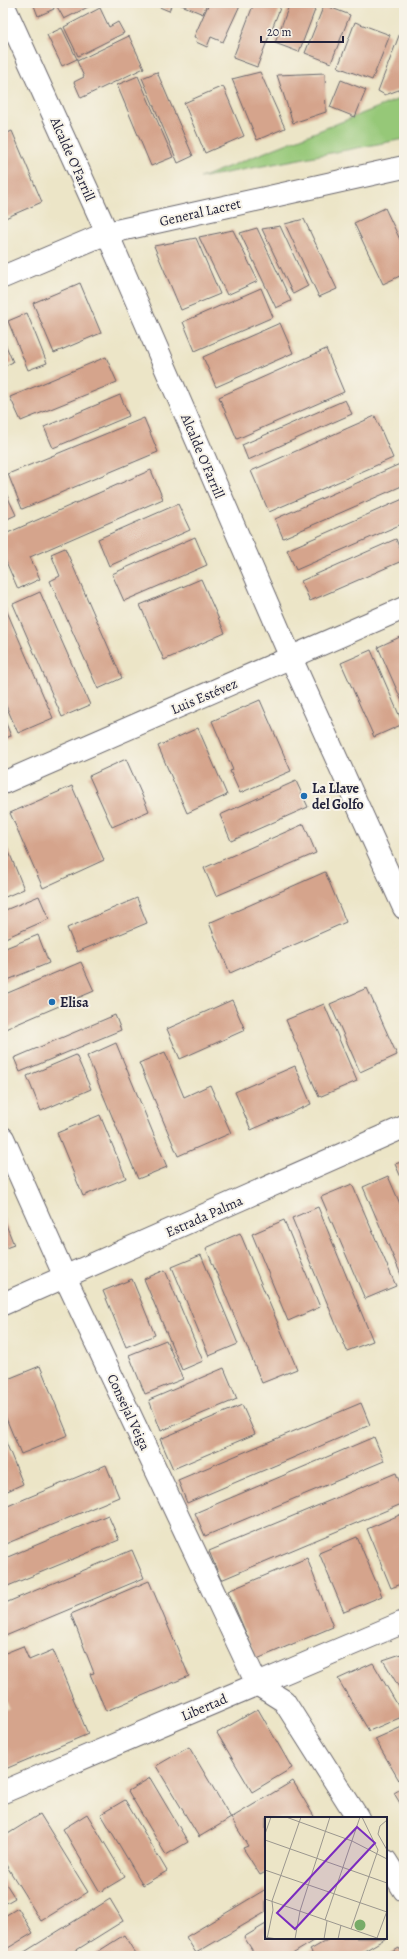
<svg xmlns="http://www.w3.org/2000/svg" width="407" height="1959" viewBox="0 0 407 1959" font-family="Alegreya,serif">
  <rect width="100%" height="100%" fill="#f7f3e8"/>
  <filter id="ink" filterUnits="userSpaceOnUse"><feTurbulence type="fractalNoise" baseFrequency=".025" numOctaves="2"/><feDisplacementMap in="SourceGraphic" scale="8" xChannelSelector="R" yChannelSelector="G"/><feConvolveMatrix kernelMatrix="1 2 1 2 8 2 1 2 1" color-interpolation-filters="sRGB"/></filter>
  <filter id="wash" filterUnits="userSpaceOnUse"><feTurbulence type="fractalNoise" baseFrequency=".012" numOctaves="4" result="noise"/><feDisplacementMap in="SourceGraphic" scale="16" xChannelSelector="R" yChannelSelector="G"/><feGaussianBlur stdDeviation="0.9" result="paint"/><feColorMatrix in="noise" values="0 0 0 0 0 0 0 0 0 0 0 0 0 0 0 0 0 1.4 0 .05"/><feComposite in="paint" operator="in"/></filter>
  <g filter="url(#wash)">
    <rect width="100%" height="100%" fill="#ece5c7"/>
    <path fill="#96c878" stroke="#5c755a" d="M404,97V139L200,178Z"/>
    <g id="blocks">
      <g fill="#d5a48c">
        <path d="M33,3H52L54,9L38,16Z"/>
        <path d="M55,3H96L64,19Z"/>
        <path d="M150,3H172L169,11Z"/>
        <path d="M180,3H207L203,14L179,4Z"/>
        <path d="M209,3H241L223,42L211,37L207,47L196,42L197,38L194,37Z"/>
        <path d="M254,3H282L257,67L233,58Z"/>
        <path d="M290,3H299L315,10L299,52L275,43Z"/>
        <path d="M324,5L350,15L331,63L305,53Z"/>
        <path d="M100,8L109,27L118,22L124,33L78,56L64,27Z"/>
        <path d="M355,22L390,35L372,80L338,67Z"/>
        <path d="M62,28L77,59L62,66L47,35Z"/>
        <path d="M400,33L404,35V88L385,95L378,91Z"/>
        <path d="M129,36L144,68L81,98L74,82L84,77L77,61Z"/>
        <path d="M157,72L193,156L178,163L142,78Z"/>
        <path d="M260,72L285,128L257,140L232,79Z"/>
        <path d="M325,73L326,112L293,123L277,75Z"/>
        <path d="M138,76L173,157L151,166L117,85Z"/>
        <path d="M341,80L366,90L355,117L330,107Z"/>
        <path d="M223,86L244,136L205,153L184,103Z"/>
        <path d="M12,131L42,202L3,219V135Z"/>
        <path d="M385,208L404,248V274L383,284L354,223Z"/>
        <path d="M304,219L337,289L319,297L285,224Z"/>
        <path d="M280,226L308,286L293,294L262,229Z"/>
        <path d="M257,228L291,301L276,308L240,233Z"/>
        <path d="M233,230L258,281L227,295L199,237Z"/>
        <path d="M196,238L220,294L181,310L154,246Z"/>
        <path d="M80,283L101,333L54,353L33,303Z"/>
        <path d="M261,288L273,317L195,351L183,322Z"/>
        <path d="M27,313L47,363L28,370L8,321Z"/>
        <path d="M280,323L293,353L216,387L203,357Z"/>
        <path d="M3,339L13,362L3,367Z"/>
        <path d="M326,349L344,392L237,439L219,397Z"/>
        <path d="M106,357L117,382L21,421L10,397Z"/>
        <path d="M120,395L129,416L53,448L44,427Z"/>
        <path d="M345,400L352,414L248,460L242,445Z"/>
        <path d="M375,416L393,458L269,512L251,471Z"/>
        <path d="M144,418L158,452L22,509L8,474Z"/>
        <path d="M400,464L404,474V485L283,538L275,519Z"/>
        <path d="M151,470L163,499L30,557L40,579L18,589L3,555V535Z"/>
        <path d="M3,487L16,515L3,521Z"/>
        <path d="M403,499L404,523L296,570L287,550Z"/>
        <path d="M178,504L190,530L109,566L98,539Z"/>
        <path d="M195,537L207,565L124,601L112,574Z"/>
        <path d="M396,539L404,560L310,601L301,581Z"/>
        <path d="M65,548L122,678L98,689L50,581L60,576L51,554Z"/>
        <path d="M201,579L225,633L164,660L140,605Z"/>
        <path d="M40,592L90,705L62,717L13,604Z"/>
        <path d="M5,607L53,718L18,733L3,699V608Z"/>
        <path d="M400,637L404,647V706L378,647Z"/>
        <path d="M371,650L403,724L374,737L341,663Z"/>
        <path d="M260,700L291,771L240,793L230,771L233,770L212,721Z"/>
        <path d="M3,716L11,736L3,739Z"/>
        <path d="M198,728L227,795L187,813L158,746Z"/>
        <path d="M126,759L149,811L112,827L89,776Z"/>
        <path d="M296,781L308,807L231,841L220,815Z"/>
        <path d="M72,786L104,860L43,888L10,813Z"/>
        <path d="M304,824L316,853L216,896L204,868Z"/>
        <path d="M3,837L24,889L3,898Z"/>
        <path d="M325,872L346,922L230,973L209,923Z"/>
        <path d="M39,896L49,919L3,939V911Z"/>
        <path d="M137,898L147,923L77,952L67,928Z"/>
        <path d="M38,935L49,963L3,982V949Z"/>
        <path d="M81,962L94,991L3,1030V995Z"/>
        <path d="M367,988L397,1055L360,1072L330,1004Z"/>
        <path d="M232,1000L245,1030L180,1059L167,1029Z"/>
        <path d="M324,1004L357,1081L319,1097L286,1020Z"/>
        <path d="M115,1015L121,1030L20,1072L14,1058Z"/>
        <path d="M116,1043L167,1167L138,1179L87,1056Z"/>
        <path d="M165,1052L184,1097L210,1085L231,1133L178,1156L139,1063Z"/>
        <path d="M76,1055L91,1089L41,1111L27,1076Z"/>
        <path d="M295,1066L311,1104L251,1130L235,1092Z"/>
        <path d="M100,1115L126,1178L83,1196L57,1133Z"/>
        <path d="M404,1161V1184L395,1164Z"/>
        <path d="M388,1176L404,1213V1276L402,1277L363,1187Z"/>
        <path d="M352,1184L396,1286L365,1299L321,1197Z"/>
        <path d="M318,1207L373,1341L347,1351L292,1218Z"/>
        <path d="M3,1217L14,1245L3,1249Z"/>
        <path d="M284,1220L320,1307L288,1321L252,1234Z"/>
        <path d="M240,1233L297,1369L262,1383L206,1248Z"/>
        <path d="M201,1255L238,1344L209,1356L172,1267Z"/>
        <path d="M165,1270L203,1361L182,1370L144,1279Z"/>
        <path d="M132,1279L155,1335L126,1347L103,1291Z"/>
        <path d="M166,1340L183,1379L145,1394L129,1355Z"/>
        <path d="M40,1366L68,1435L21,1454L3,1411V1381Z"/>
        <path d="M224,1368L237,1399L161,1431L149,1400Z"/>
        <path d="M361,1403L370,1425L187,1503L178,1480Z"/>
        <path d="M242,1405L255,1434L173,1469L160,1439Z"/>
        <path d="M3,1435L23,1484L3,1493Z"/>
        <path d="M374,1437L384,1461L205,1536L195,1513Z"/>
        <path d="M106,1465L119,1497L3,1545V1508Z"/>
        <path d="M396,1473L404,1493V1503L221,1580L209,1551Z"/>
        <path d="M404,1513V1583L391,1588L367,1529Z"/>
        <path d="M108,1515L119,1540L3,1588V1559Z"/>
        <path d="M357,1537L382,1596L344,1612L319,1553Z"/>
        <path d="M132,1550L144,1578L3,1637V1604Z"/>
        <path d="M307,1558L333,1627L257,1659L228,1591Z"/>
        <path d="M149,1581L189,1676L106,1711L90,1674L94,1673L71,1614Z"/>
        <path d="M23,1646L29,1660L53,1650L88,1734L3,1770V1710L9,1708L3,1694V1654Z"/>
        <path d="M404,1653V1696L383,1660Z"/>
        <path d="M373,1663L404,1716L369,1731L338,1679Z"/>
        <path d="M258,1709L292,1768L252,1792L217,1733Z"/>
        <path d="M404,1726V1779L400,1782L375,1739Z"/>
        <path d="M189,1747L231,1818L199,1837L156,1766Z"/>
        <path d="M150,1778L188,1842L166,1855L128,1791Z"/>
        <path d="M293,1781L315,1818H266V1872L260,1875L243,1848L248,1846L231,1818Z"/>
        <path d="M404,1787V1810L394,1793Z"/>
        <path d="M125,1800L167,1871L143,1885L101,1814Z"/>
        <path d="M40,1814L88,1892L41,1921L3,1860V1837Z"/>
        <path d="M87,1814L125,1877L100,1892L63,1829Z"/>
        <path d="M3,1879L15,1898L3,1905Z"/>
        <path d="M266,1889V1912L196,1953L186,1937Z"/>
        <path d="M110,1899L123,1921L67,1956H18Z"/>
        <path d="M18,1908L33,1933L3,1951V1917Z"/>
        <path d="M266,1924V1938H319L289,1956H256L244,1937Z"/>
        <path d="M386,1933L388,1937L356,1956H314L310,1950L331,1938H386Z"/>
        <path d="M124,1935L137,1956H91Z"/>
        <path d="M399,1948L404,1956H385Z"/>
      </g>
    </g>
  </g>
  <g filter="url(#ink)">
    <use href="#blocks" fill-opacity="0" stroke="#69666c" stroke-width="1"/>
    <g fill="none" stroke-linecap="round" stroke-linejoin="round">
      <defs>
        <g id="minor">
          <path d="M3,4L107,233L291,658L404,908"/>
          <path d="M3,783L404,608"/>
          <path d="M3,1138L65,1277L257,1684L284,1701L358,1818"/>
          <path d="M3,1304L404,1127"/>
          <path d="M3,1792L404,1622"/>
          <path d="M386,1861L404,1890"/>
        </g>
        <path id="secondary" d="M3,277L107,233L404,167"/>
      </defs>
      <use href="#minor" stroke="#69666c" stroke-width="24"/>
      <use href="#secondary" stroke="#69666c" stroke-width="24"/>
      <use href="#minor" stroke="#fff" stroke-width="22"/>
      <use href="#secondary" stroke="#fff" stroke-width="22"/>
    </g>
  </g>
  <g fill="#1f6fb2" stroke="#f7f3e8" stroke-width="1.5">
    <circle cx="304" cy="796" r="4"/>
    <circle cx="52" cy="1002" r="4"/>
  </g>
  <g text-anchor="middle" stroke-width="4" stroke-linejoin="round" paint-order="stroke">
    <g font-size="14" fill="#22223b" stroke="#f7f3e8">
      <text transform="translate(73 159) rotate(66)" y="5">Alcalde O'Farrill</text>
      <text transform="translate(200 212) rotate(-13)" y="5">General Lacret</text>
      <text transform="translate(203 456) rotate(67)" y="5">Alcalde O'Farrill</text>
      <text transform="translate(204 696) rotate(-23)" y="5">Luis Estévez</text>
      <text transform="translate(204 1216) rotate(-24)" y="5">Estrada Palma</text>
      <text transform="translate(129 1412) rotate(65)" y="5">Consejal Veiga</text>
      <text transform="translate(204 1707) rotate(-23)" y="5">Libertad</text>
    </g>
    <g font-size="14" font-weight="bold" fill="#22223b" stroke="#f7f3e8" text-anchor="start">
      <text x="312" y="793">La Llave<tspan x="312" dy="16">del Golfo</tspan></text>
      <text x="60" y="1007">Elisa</text>
    </g>
  </g>
  <g transform="translate(265 1817)">
    <rect width="122" height="122" fill="#ece5c7"/>
    <path d="M89.5 108a5.5 5.5 0 1 1 11 0a5.5 5.5 0 1 1-11 0Z" fill="#78ac68"/>
    <path fill="none" stroke="#9b978f" stroke-width="1" d="M21,0L87,24L122,42M122,3L115,9L113,17L122,33M0,17L6,0M0,23L122,66M0,53L122,95M0,82L115,122M60,103L95,0M86,112L113,33L97,0M0,120L12,122M112,121L122,94M2,122L8,93L7,84L36,0M30,122L35,94L65,0M59,122L62,104M73,122L76,108"/>
    <path fill="#7b2cbf" fill-opacity="0.15" stroke="#7b2cbf" stroke-width="2" d="M92,10L110,26L30,112L12,96Z"/>
    <rect width="122" height="122" fill="none" stroke="#22223b" stroke-width="2"/>
  </g>
  <rect width="407" height="1959" fill="none" stroke="#f7f3e8" stroke-width="16"/>
  <path d="M261 36v6h82v-6" fill="none" stroke="#22223b" stroke-width="2"/>
  <text x="267" y="36" font-size="12" fill="#22223b" stroke="#f7f3e8" stroke-width="3" paint-order="stroke">20 m</text>
</svg>
